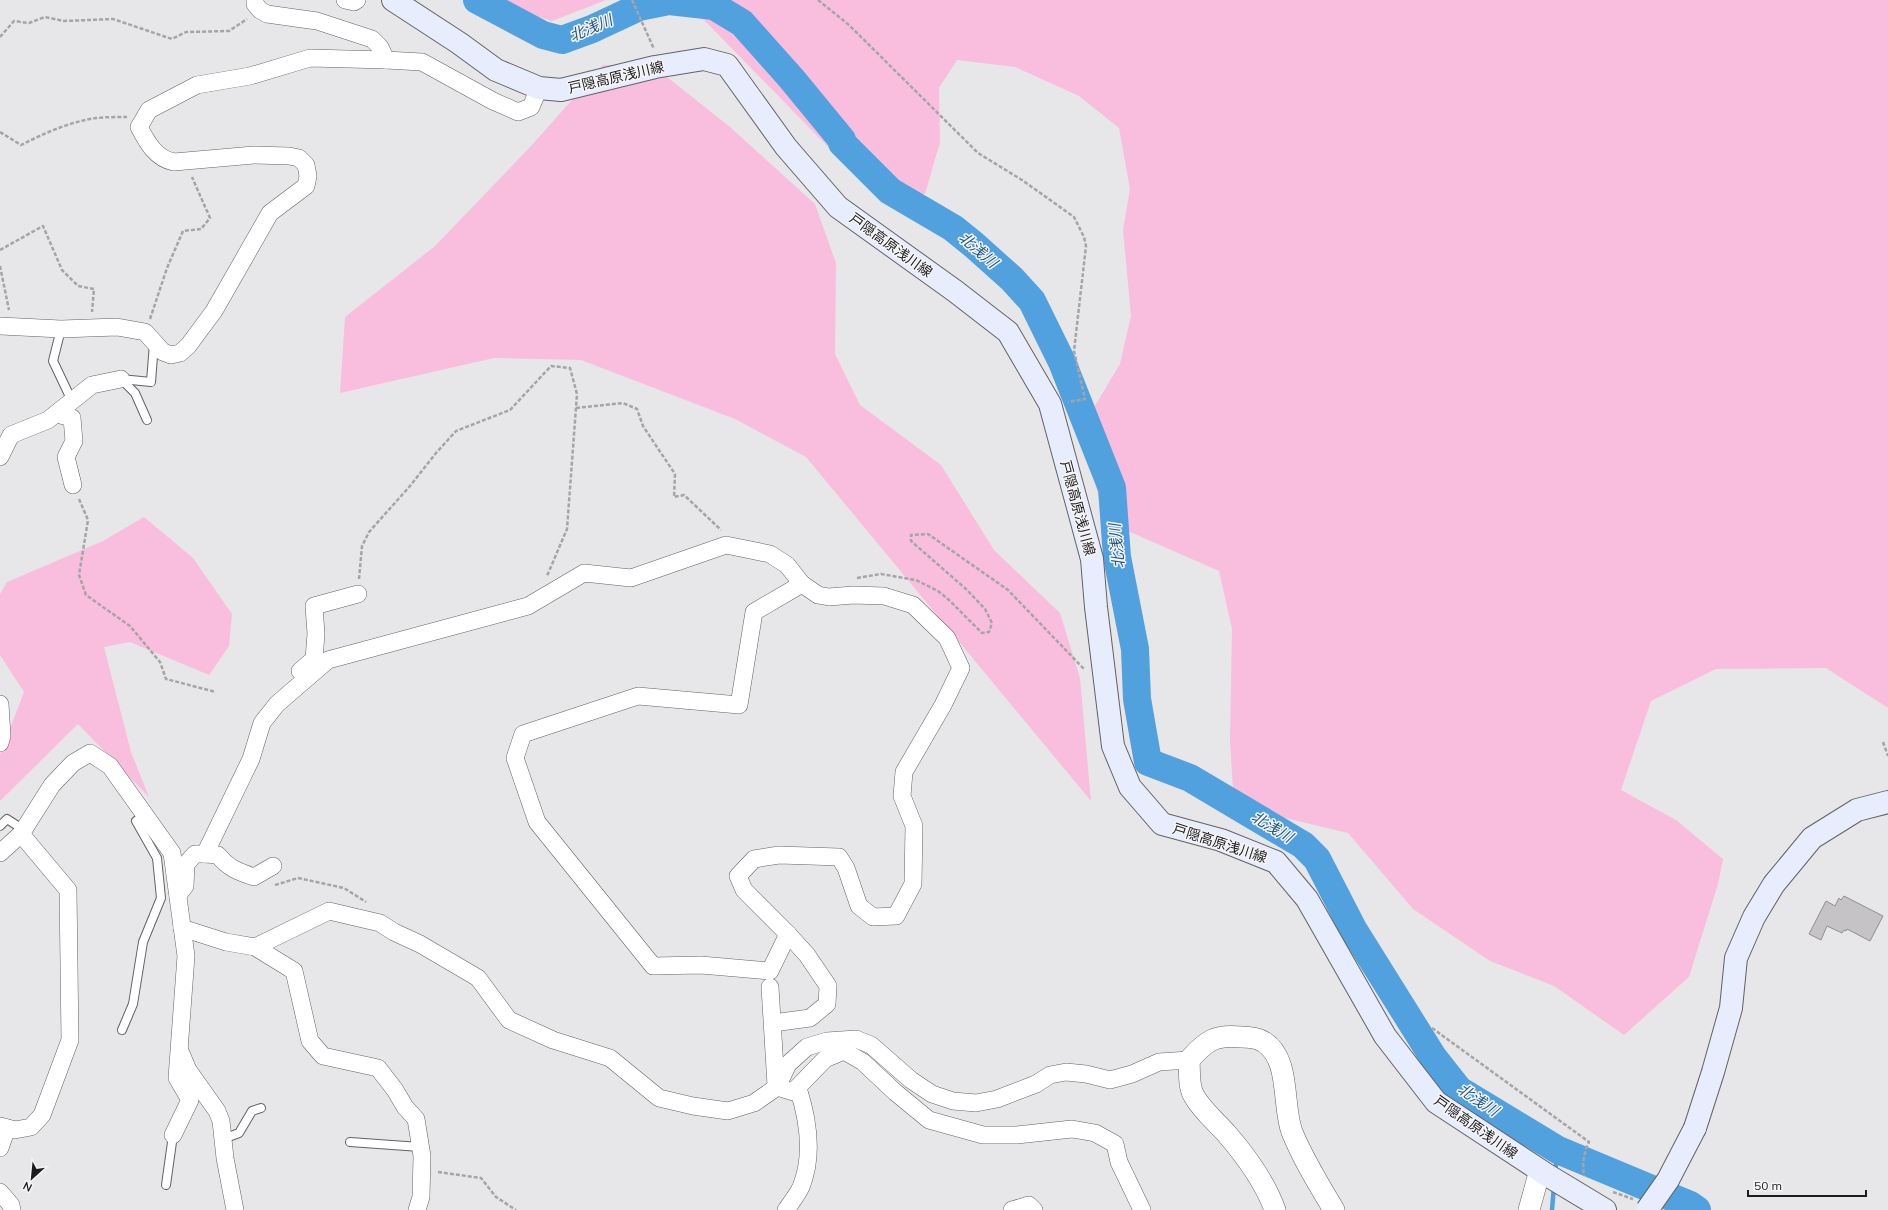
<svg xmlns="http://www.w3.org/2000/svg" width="1888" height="1210" viewBox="0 0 1888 1210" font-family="Mulish,'Noto Sans JP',sans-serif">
  <rect width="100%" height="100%" fill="#e7e7ea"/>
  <g fill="#f9bede">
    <path d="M482,0H606L552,21Z"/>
    <path d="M668,0H1888V708L1826,668L1716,669L1651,701L1621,790L1676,820L1723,859L1718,884L1689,977L1624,1035L1554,986L1490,961L1413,909L1348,833L1234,806L1230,740L1232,629L1219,571L1105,521L1081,429L1120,364L1131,316L1123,230L1130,189L1119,128L1079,96L1015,67L957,60L939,88L940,142L925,194L873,193L704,20Z"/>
    <path d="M603,65H652L730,127L815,204L836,263L835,354L860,405L941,465L994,550L1060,613L1080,678L1091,801L806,457L735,419L581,360L494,358L340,393L345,317L435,246L531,146Z"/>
    <path d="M144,517L193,558L232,614L229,646L209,675L130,642L104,647L131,752L149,797L78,724L0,801V755L24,692L0,655V594L7,582L103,541Z"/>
  </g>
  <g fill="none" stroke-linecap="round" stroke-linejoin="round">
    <g stroke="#52a1df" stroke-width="4.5">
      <path d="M1555,1172L1558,1150"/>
      <path d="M1552,1210L1554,1186"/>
    </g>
    <path stroke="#52a1df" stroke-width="28" d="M477,0L543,35L562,40L592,29L639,7L669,1L714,6L742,23L791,78L842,140V143L890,191L953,228L974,245L1012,279L1032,301L1062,362L1112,488L1117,557L1135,649L1137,699L1148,762L1190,778L1303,845L1317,859L1353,929L1433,1057L1459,1090L1558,1150L1690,1205L1697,1210"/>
  </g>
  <path fill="#c6c3c6" stroke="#908e90" d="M1844,896L1883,916L1870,941L1847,929L1846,931L1844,930L1842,933L1827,926L1821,940L1809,934L1826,901L1835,906L1839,898L1841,900Z"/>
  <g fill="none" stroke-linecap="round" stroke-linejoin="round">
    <defs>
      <g id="service">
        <path d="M61,329L53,361L72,401"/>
        <path d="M121,379L151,382L154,343"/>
        <path d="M121,379L135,393L147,420"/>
        <path d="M0,826L7,819L24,830"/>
        <path d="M122,1030L133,1004L143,942L161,898L157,858L136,821L145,815"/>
        <path d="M223,1139L239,1133L252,1111L261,1108"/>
        <path d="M350,1142L420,1147"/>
        <path d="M166,1185L173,1135"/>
      </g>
      <g id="minor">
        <path d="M345,0L354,2L357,0"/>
        <path d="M386,60L422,62L493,101L518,112L531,107L539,88"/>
        <path d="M0,326L61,329L117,327L145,332L163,352L171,355L180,353L188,346L214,311L270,213L306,186L308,176L306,165L299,158L289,156L254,155L174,162C156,159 147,142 139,127L149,110L197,85L250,76L310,58L386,60L380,47L372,39L317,21L267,14L260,10L255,4V0"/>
        <path d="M57,414L72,418L74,441L66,457L73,485"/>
        <path d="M0,457L11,435L48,420L92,385L121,379"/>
        <path d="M300,671L314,659L316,634L314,606L358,594"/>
        <path d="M0,704L2,736L0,743"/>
        <path d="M0,853L21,834L52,785L73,763L90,753L110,766L172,853L186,956L177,1078L190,1100L173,1135"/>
        <path d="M205,854L218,855C228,868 239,872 254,877L273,866"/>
        <path d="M178,895L185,886L186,864L195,854H205L251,759L262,723L277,704L328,660L528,606L584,573L631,578L726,545L770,554L787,565L802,584L754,612L739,705L638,696L523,734L515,758L537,822L653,966L701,965L770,971L788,934"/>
        <path d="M182,928L226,942L255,947L294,971L310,1041L323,1056L378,1068L395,1090L405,1107L416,1119L422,1156L421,1197L417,1210"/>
        <path d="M255,947L329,911L380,923L394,932L420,944L478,978L509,1020L553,1040L610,1058L659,1098L693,1106L728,1111L754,1103L777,1087L788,1064L807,1047L827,1041L856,1039L871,1045L911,1080L932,1094L953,1101L976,1103L997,1099L1036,1084L1050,1075L1066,1072L1086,1074L1110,1080L1132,1074L1159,1062L1189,1060"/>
        <path d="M770,987L776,1085"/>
        <path d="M773,1023L810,1018L827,1004L828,986L807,955L788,934L744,890L738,876L754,859L779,855L839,857L846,868L859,906L873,917L896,916L913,884L914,826L902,796L904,772L943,705L961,668L947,638L913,605L884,596L853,595L829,597L818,595L802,584"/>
        <path d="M180,1051L188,1070L217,1111L221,1121L225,1158L235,1210"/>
        <path d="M777,1087L793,1092L825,1059L844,1051L863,1062L895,1092L929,1120L983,1135H1017L1072,1129L1095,1133L1115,1144L1119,1162L1142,1210"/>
        <path d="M0,1126L15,1130L31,1127L42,1115L70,1040L68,890L21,834"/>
        <path d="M0,1148L7,1128"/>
        <path d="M0,1192L11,1205L12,1210"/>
        <path d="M786,1210C791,1203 797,1195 801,1187C814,1155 808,1119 798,1088"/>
        <path d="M1012,1210L1029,1205L1034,1210"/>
      </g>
      <g id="tertiary">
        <path d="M1275,1210C1265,1182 1246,1156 1226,1133C1215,1121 1202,1110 1194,1096C1188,1086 1190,1072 1189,1060C1206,1041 1215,1034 1241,1037C1248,1037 1258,1038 1264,1042C1291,1059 1282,1106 1292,1132C1303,1159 1319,1185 1334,1210"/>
        <path d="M1529,1210L1540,1170"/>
      </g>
      <g id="secondary">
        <path d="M393,0L459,43L496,70L539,88L561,90L655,67L704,59L727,65L786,147L838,207L955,291L1008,332L1050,404L1092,559L1096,607L1113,746L1130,787L1162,824L1221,840L1276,862L1307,899L1385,1036L1436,1102L1547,1175L1605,1210"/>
        <path d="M1695,1128L1713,1072L1731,1008L1736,958L1754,917L1774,884L1812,838L1857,810L1888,802"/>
      </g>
    </defs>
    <use href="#service" stroke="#636265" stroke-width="10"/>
    <use href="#minor" stroke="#636265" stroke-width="18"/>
    <use href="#tertiary" stroke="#636265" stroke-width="22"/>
    <use href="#secondary" stroke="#636265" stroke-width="24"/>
    <g stroke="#a5a5a7" stroke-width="2.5" stroke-dasharray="4 2" stroke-linecap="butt">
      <path d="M632,0L654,49"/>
      <path d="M818,0L849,25L978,153L1022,180L1074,217L1084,237L1086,246L1074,351L1085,399L1068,402"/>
      <path d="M0,37L14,21L29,23L45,17L64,21L113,19L172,39L186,32L229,31L247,19"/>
      <path d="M0,132L21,145C45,133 69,122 96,118C106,117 117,117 127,117"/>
      <path d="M0,250L43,226L62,270L78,286L94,289L92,312"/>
      <path d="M0,266L9,310"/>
      <path d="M150,319L167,268L183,231L201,229L210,218L192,177"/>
      <path d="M576,408L623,403L637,409L643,426L675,474L674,497L684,495L721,530"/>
      <path d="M79,499L88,520L79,575L86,595L130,626L160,662L166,679L216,692"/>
      <path d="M857,578L881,574L916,580L938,591L949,600L982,633L989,632L992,623L985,609L966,589L911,541V535L928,534L1008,590L1083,668L1085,669"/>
      <path d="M359,579L362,546L369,532L410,486L436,453L456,431L510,410L551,366L570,368L577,394L567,529L547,576"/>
      <path d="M1883,742L1888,756"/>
      <path d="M275,885L298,878L344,888L366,902"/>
      <path d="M1432,1028L1589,1142C1584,1152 1582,1165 1584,1176"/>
      <path d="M438,1172L481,1178L496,1197L516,1210"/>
      <path d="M1613,1192L1633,1199"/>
    </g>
    <use href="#service" stroke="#fff" stroke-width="8"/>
    <use href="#minor" stroke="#fff" stroke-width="17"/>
    <use href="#tertiary" stroke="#fff" stroke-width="21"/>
    <use href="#secondary" stroke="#e7edfd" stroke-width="22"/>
    <defs>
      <path id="secondary-bridge" d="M1647,1210L1668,1180L1695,1128"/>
    </defs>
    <use href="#secondary-bridge" stroke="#636265" stroke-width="24" stroke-linecap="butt"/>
    <use href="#secondary-bridge" stroke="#e7edfd" stroke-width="22"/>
  </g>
  <g text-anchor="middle" stroke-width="3" stroke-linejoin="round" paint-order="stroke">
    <g font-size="14" fill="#1d1d1e" stroke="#f5f4f7">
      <text transform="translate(616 77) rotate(-13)" y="5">戸隠高原浅川線</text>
      <text transform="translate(891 245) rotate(36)" y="5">戸隠高原浅川線</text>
      <text transform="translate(1078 508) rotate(75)" y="5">戸隠高原浅川線</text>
      <text transform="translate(1220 843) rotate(18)" y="5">戸隠高原浅川線</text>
      <text transform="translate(1476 1127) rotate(35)" y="5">戸隠高原浅川線</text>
    </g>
    <g font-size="15" font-style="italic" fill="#225983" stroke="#f5f4f7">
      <text transform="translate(591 28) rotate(-23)" y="5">北浅川</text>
      <text transform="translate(978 250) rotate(41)" y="5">北浅川</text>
      <text transform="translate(1117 546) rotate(-96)" y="5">北浅川</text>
      <text transform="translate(1272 827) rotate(31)" y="5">北浅川</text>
      <text transform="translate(1478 1100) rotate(34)" y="5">北浅川</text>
    </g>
  </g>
  <g transform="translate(32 1178) rotate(207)" stroke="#f5f4f7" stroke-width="3" paint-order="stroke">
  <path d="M0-3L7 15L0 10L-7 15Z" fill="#1d1d1e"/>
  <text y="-6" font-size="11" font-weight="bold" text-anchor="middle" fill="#1d1d1e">N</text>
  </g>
  <path d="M1748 1190v6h118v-6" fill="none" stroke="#1d1d1e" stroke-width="2"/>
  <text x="1754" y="1190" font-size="12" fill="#1d1d1e" stroke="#f5f4f7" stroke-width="3" paint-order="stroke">50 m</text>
</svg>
